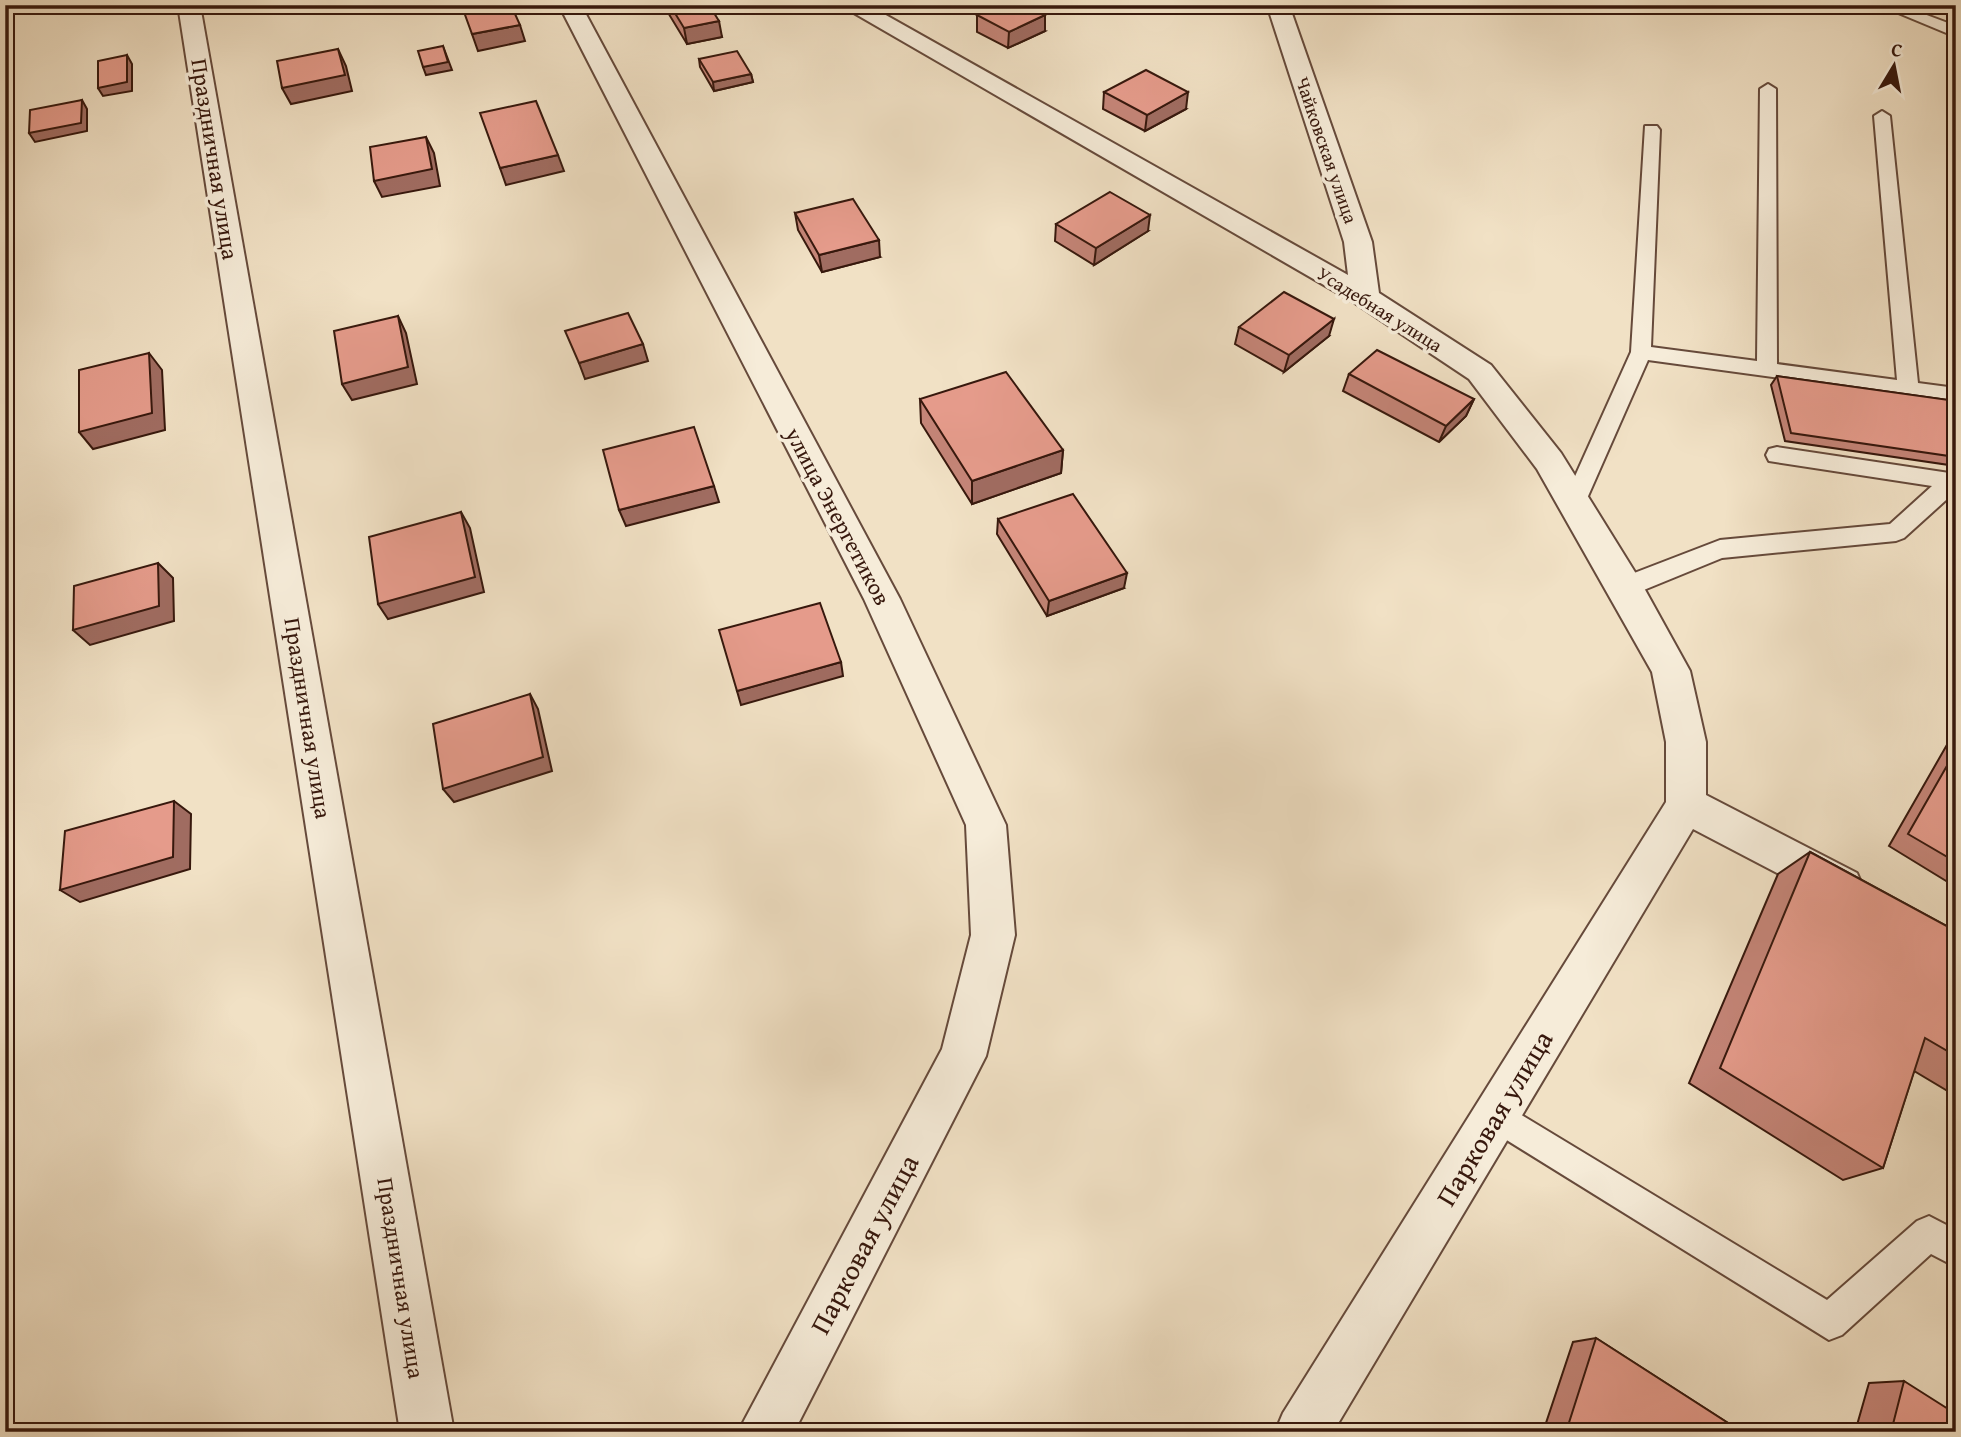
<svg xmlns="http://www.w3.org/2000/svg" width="1961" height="1437" viewBox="0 0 1961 1437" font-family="'Gentium Book Plus',serif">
  <rect width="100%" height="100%" fill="#f1e1c5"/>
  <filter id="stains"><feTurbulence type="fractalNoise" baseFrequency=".00286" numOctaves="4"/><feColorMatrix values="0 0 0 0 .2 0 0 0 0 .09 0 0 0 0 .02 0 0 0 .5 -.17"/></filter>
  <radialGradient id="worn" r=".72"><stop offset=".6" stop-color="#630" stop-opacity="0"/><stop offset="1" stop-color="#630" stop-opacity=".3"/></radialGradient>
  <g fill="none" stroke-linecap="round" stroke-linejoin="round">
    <defs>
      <g id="service">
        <path d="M1879,5H1900L1956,26V37Z"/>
        <path d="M1768,84L1776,89L1777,364L1897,380L1874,116L1882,111L1890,116L1918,383L1956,388V402L1648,360L1585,503L1582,509L1574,511L1566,509L1563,503L1631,352L1645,126H1657L1660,130L1651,347L1757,361L1760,89Z"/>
        <path d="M1777,447L1956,474V491L1904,538L1896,541L1722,558L1634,594L1625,596L1616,594L1613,587L1616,580L1720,540L1890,524L1932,486L1769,461L1766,455L1769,449Z"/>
        <path d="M1495,1099L1827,1300L1917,1221L1929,1216L1956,1230V1267L1931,1254L1842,1335L1829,1340L1484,1126L1479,1115L1484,1104Z"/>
      </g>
      <g id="minor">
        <path d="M178,5H200L454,1432H400Z"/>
        <path d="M559,5H581L900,599L1006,825L1015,935L986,1056L794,1432H738L942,1049L971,935L966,825L864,599Z"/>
        <path d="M840,5H868L1348,275L1344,242L1267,5H1289L1372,242L1379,293L1491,365L1561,453L1638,577L1690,671L1706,742V795L1857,873L1863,887L1857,901L1842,907L1693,829L1333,1432H1275L1283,1413L1666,802V742L1652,672L1537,469L1469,379L1355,303Z"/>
      </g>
    </defs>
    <use href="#service" stroke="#664a3b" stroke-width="4"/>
    <use href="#minor" stroke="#664a3b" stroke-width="4"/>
    <use href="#service" fill="#f6ecd9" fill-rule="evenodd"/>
    <use href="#minor" fill="#f6ecd9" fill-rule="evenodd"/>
  </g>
  <g fill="#c58578" stroke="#37180d" stroke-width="2">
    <path d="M666,5H709L722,37L687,44L667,11Z"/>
    <path d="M963,5H982L972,10Z"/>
    <path d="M977,15L1045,31L1008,48L977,32Z"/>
    <path d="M699,59L751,74L753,82L714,91L700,67Z"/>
    <path d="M1104,92L1186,109L1145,131L1103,109Z"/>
    <path d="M795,213L880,257L822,272L798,230Z"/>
    <path d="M1056,224L1148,231L1094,265L1055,241Z"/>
    <path d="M1239,327L1329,336L1284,372L1235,344Z"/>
    <path d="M1349,374L1474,399L1466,416L1439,442L1343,391Z"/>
    <path d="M1777,376L1956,401V466L1785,441L1771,385Z"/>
    <path d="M920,399L1063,450L1061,473L972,504L921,423Z"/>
    <path d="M998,519L1124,588L1047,616L997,534Z"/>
    <path d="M1956,729V887L1889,846Z"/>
    <path d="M1810,852L1956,931V1096L1914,1071L1883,1168L1843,1180L1689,1083L1778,874Z"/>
    <path d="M1596,1338L1742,1432H1543L1573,1342Z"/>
    <path d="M1904,1381L1956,1432H1855L1869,1383Z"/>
  </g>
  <g fill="#a06c61" stroke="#37180d" stroke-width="2">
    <path d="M50,5H90L54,11Z"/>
    <path d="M972,5H982L972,10Z"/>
    <path d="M1045,15V31L1008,48L1009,32Z"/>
    <path d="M719,21L722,37L687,44L684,28Z"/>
    <path d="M520,25L525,41L478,51L472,34Z"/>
    <path d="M443,46L452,70L426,75L423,67Z"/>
    <path d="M338,49L346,66L352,91L291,104L282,88Z"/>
    <path d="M127,55L132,64V91L103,96L98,88Z"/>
    <path d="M751,74L753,82L714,91L713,82Z"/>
    <path d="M1188,92L1186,109L1145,131L1147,115Z"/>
    <path d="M82,100L87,109V131L35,142L29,133Z"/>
    <path d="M426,137L434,153L440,186L382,197L374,181Z"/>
    <path d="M558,155L564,171L506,185L500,168Z"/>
    <path d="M1150,215L1148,231L1094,265L1096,248Z"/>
    <path d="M879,240L880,257L822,272L819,255Z"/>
    <path d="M398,316L406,333L417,384L352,400L342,384Z"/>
    <path d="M1334,319L1329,336L1284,372L1289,355Z"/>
    <path d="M643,344L648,361L585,379L579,363Z"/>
    <path d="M149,353L162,370L165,430L93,449L79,432Z"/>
    <path d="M1474,399L1466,416L1439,442L1446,426Z"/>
    <path d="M1063,450L1061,473L972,504V481Z"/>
    <path d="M714,486L719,502L626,526L619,510Z"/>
    <path d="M461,512L470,528L484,592L388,619L378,604Z"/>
    <path d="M158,563L173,578L174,621L90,645L73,630Z"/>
    <path d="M1127,573L1124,588L1047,616L1049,601Z"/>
    <path d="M841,662L843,676L741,705L737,691Z"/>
    <path d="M530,694L538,709L552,771L454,802L443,789Z"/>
    <path d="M174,801L191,814L190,869L80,902L60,890Z"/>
  </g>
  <g fill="#e59b8b" stroke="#37180d" stroke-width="2">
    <path d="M498,5H511L520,25L472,34L464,12Z"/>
    <path d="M670,5H709L719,21L684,28Z"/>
    <path d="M999,5H1027L1045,15L1009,32L977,15Z"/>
    <path d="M443,46L448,62L423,67L418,51Z"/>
    <path d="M338,49L345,75L282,88L277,61Z"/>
    <path d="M737,51L751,74L713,82L699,59Z"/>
    <path d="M127,55V82L98,88V61Z"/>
    <path d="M1146,70L1188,92L1147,115L1104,92Z"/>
    <path d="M82,100L81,123L29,133L30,110Z"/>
    <path d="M536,101L558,155L500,168L480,113Z"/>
    <path d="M426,137L432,169L374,181L370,147Z"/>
    <path d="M1110,192L1150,215L1096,248L1056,224Z"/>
    <path d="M853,199L879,240L819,255L795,213Z"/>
    <path d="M1284,292L1334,319L1289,355L1239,327Z"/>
    <path d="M628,313L643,344L579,363L565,331Z"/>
    <path d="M398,316L408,367L342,384L334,331Z"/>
    <path d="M1377,350L1474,399L1446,426L1349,374Z"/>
    <path d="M149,353L152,413L79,432V370Z"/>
    <path d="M1006,372L1063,450L972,481L920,399Z"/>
    <path d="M1777,376L1956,401V457L1791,433Z"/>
    <path d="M694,427L714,486L619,510L603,450Z"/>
    <path d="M1073,494L1127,573L1049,601L998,519Z"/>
    <path d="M461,512L475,577L378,604L369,537Z"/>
    <path d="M158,563L159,606L73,630L74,586Z"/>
    <path d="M820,603L841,662L737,691L719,630Z"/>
    <path d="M530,694L543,757L443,789L433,724Z"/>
    <path d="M1956,750V862L1908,834Z"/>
    <path d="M174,801L173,857L60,890L65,831Z"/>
    <path d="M1810,852L1956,931V1056L1925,1038L1883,1168L1720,1068Z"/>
    <path d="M1596,1338L1742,1432H1566Z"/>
    <path d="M1904,1381L1956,1414V1432H1891Z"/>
  </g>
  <g text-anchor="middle" stroke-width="7" stroke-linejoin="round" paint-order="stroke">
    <g font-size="19" fill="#37180d" stroke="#f6ecd9">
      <text transform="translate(1327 150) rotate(71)" y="7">Чайковская улица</text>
      <text transform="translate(1380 309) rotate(32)" y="7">Усадебная улица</text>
    </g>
    <g font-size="23" fill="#37180d" stroke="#f6ecd9">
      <text transform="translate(215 159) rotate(81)" y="8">Праздничная улица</text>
      <text transform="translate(838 516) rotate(62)" y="8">улица Энергетиков</text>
      <text transform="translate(308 718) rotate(81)" y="8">Праздничная улица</text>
      <text transform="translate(401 1278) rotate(81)" y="8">Праздничная улица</text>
    </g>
    <g font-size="28" fill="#37180d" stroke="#f6ecd9">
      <text transform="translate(1494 1118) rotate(-59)" y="10">Парковая улица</text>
      <text transform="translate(864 1244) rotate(-62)" y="10">Парковая улица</text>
    </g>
  </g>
  <rect width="1961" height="1437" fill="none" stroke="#f1e1c5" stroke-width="28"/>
  <rect x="7" y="7" width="1947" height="1423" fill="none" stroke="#37180d" stroke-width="3.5"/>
  <rect x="14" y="14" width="1933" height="1409" fill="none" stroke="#37180d" stroke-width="2"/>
  <g transform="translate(1894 66) rotate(10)" stroke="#f6ecd9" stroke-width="5" paint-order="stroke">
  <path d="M0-5L12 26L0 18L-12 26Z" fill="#37180d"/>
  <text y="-10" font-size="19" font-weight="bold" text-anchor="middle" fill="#37180d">С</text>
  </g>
  <rect width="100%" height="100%" filter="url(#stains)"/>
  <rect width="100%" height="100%" fill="url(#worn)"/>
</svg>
